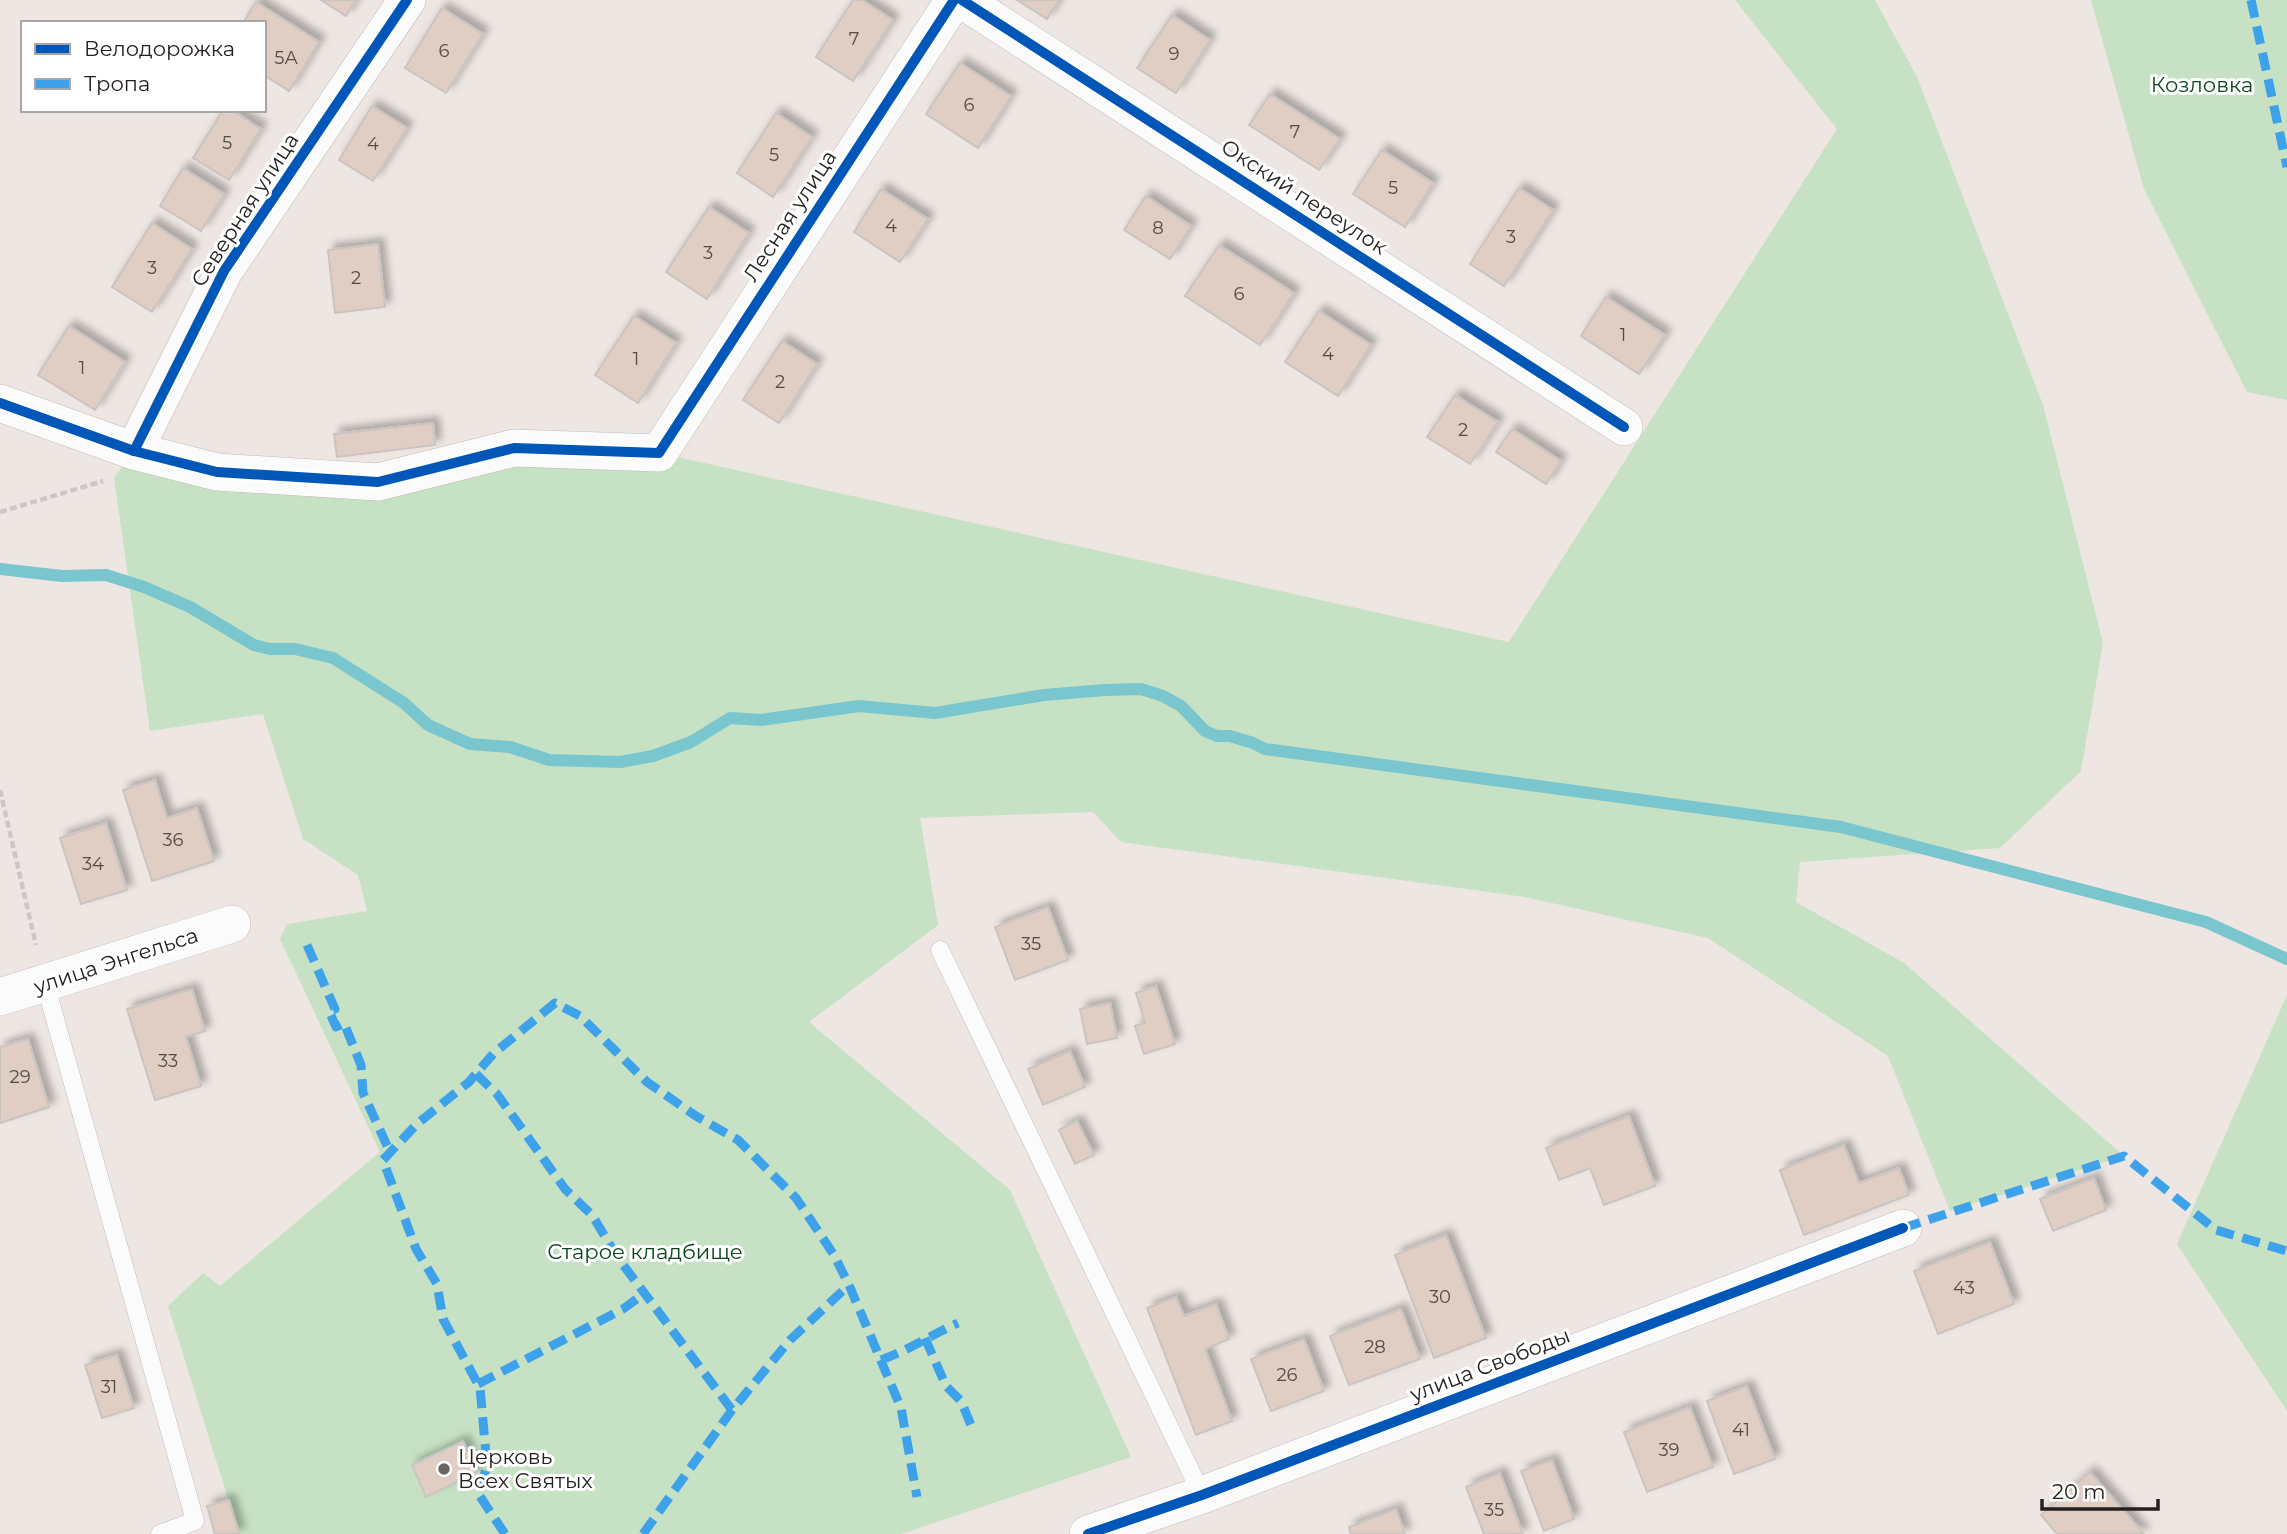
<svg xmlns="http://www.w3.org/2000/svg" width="2287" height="1534" viewBox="0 0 2287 1534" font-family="Montserrat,sans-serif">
  <defs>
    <filter id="shadow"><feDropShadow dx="6" dy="-6" stdDeviation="3.5" flood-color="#0004"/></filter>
  </defs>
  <rect width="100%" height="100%" fill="#eee6e2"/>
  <g fill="#c6e1c4">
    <path d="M1735,0H1875L1917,77L2043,405L2103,643L2081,771L2000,848L1800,862L1796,902L1904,963L2124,1156L1950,1211L1888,1056L1708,938L1525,897L1121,842L1093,812L920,818L938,925L809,1022L1010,1190L1131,1457L901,1534H239L168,1306L203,1273L220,1286L380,1152L280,939L287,924L367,911L358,875L303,839L263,714L150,731L114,478L134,451L378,482L514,448L659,453L1509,642L1837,129Z"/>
    <path d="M2091,0H2287V400L2247,392L2144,189Z"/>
    <path d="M2287,995V1411L2177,1244Z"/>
  </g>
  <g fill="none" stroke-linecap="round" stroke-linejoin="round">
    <path stroke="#7ac6ce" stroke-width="12" d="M0,569L62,576L106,575L144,587L190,607L254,645L270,649H295L333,658L404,703L428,725L470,744L510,747L549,760L620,762L653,756L691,742L730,718L761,720L859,706L935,713L1044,695L1105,690L1141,689L1163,696L1181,706L1205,731L1217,736H1230L1253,743L1265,749L1841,827L2206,922L2287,959"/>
  </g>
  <g fill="#e0cdc4" stroke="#cac4c1" stroke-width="2" filter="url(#shadow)">
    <path d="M321,0H356L346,16Z"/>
    <path d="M853,0H862L893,20L853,81L816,57Z"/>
    <path d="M1017,0H1059L1047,19Z"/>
    <path d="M256,2L319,42L289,91L264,75V23H243Z"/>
    <path d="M442,8L483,34L446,93L405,68Z"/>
    <path d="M1172,15L1210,40L1176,93L1137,68Z"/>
    <path d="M960,63L1011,96L978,148L926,114Z"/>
    <path d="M1270,94L1340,139L1319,170L1249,125Z"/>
    <path d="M372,106L407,128L373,181L339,160Z"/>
    <path d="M223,110H232L261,129L229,180L193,158Z"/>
    <path d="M776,113L812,137L773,197L737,173Z"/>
    <path d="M1382,150L1433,183L1405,227L1353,194Z"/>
    <path d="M183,168L224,194L201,231L160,206Z"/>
    <path d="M1519,188L1553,210L1504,286L1470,264Z"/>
    <path d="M881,189L928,219L900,262L854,232Z"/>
    <path d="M1146,196L1191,226L1170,259L1124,230Z"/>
    <path d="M709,207L749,233L707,299L666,272Z"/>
    <path d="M152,223L192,249L152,312L112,287Z"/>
    <path d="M378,244L385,307L335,313L328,250Z"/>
    <path d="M1219,245L1294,293L1260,345L1185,296Z"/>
    <path d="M1606,297L1665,335L1639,374L1581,336Z"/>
    <path d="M1319,311L1371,345L1338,396L1285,362Z"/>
    <path d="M634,316L676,343L638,403L595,375Z"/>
    <path d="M69,326L125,362L95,410L38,375Z"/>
    <path d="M782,341L817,364L779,423L743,400Z"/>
    <path d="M1455,395L1498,422L1470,464L1427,437Z"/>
    <path d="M433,423L435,445L337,457L334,434Z"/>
    <path d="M1512,429L1561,461L1546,484L1496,452Z"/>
    <path d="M155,780L167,818L197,808L214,861L152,881L123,790Z"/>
    <path d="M106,823L127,890L81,904L60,838Z"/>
    <path d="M1048,907L1068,960L1015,980L995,927Z"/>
    <path d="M1156,986L1175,1044L1144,1054L1135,1026L1145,1023L1136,993Z"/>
    <path d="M192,989L205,1031L186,1037L201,1086L155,1100L127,1009Z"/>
    <path d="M1110,1003L1117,1038L1087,1044L1080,1009Z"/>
    <path d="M28,1039L49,1107L0,1123V1047Z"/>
    <path d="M1070,1051L1085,1087L1043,1105L1028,1069Z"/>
    <path d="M1629,1116L1655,1186L1604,1205L1590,1168L1559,1180L1546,1148Z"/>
    <path d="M1077,1121L1094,1155L1075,1164L1059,1130Z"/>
    <path d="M1844,1145L1859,1183L1899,1168L1909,1195L1804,1235L1780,1170Z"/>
    <path d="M2094,1178L2106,1210L2053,1231L2040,1199Z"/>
    <path d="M1446,1235L1486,1338L1434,1358L1395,1255Z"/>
    <path d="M1990,1242L2014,1304L1938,1334L1914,1271Z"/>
    <path d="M1176,1297L1184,1316L1216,1304L1229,1339L1205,1349L1232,1421L1196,1435L1147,1308Z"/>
    <path d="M1401,1309L1420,1359L1349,1385L1330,1336Z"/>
    <path d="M1304,1339L1324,1391L1271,1411L1251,1359Z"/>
    <path d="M117,1355L134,1408L102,1418L85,1365Z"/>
    <path d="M1747,1386L1775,1459L1734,1474L1707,1401Z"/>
    <path d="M1690,1407L1713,1467L1647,1492L1624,1432Z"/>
    <path d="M463,1441L477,1472L426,1497L412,1465Z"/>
    <path d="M1552,1460L1574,1519L1544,1531L1521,1471Z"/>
    <path d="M2090,1472L2144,1534H2057L2041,1515Z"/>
    <path d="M1500,1473L1523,1534H1484L1466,1487Z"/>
    <path d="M229,1500L239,1534H215L207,1506Z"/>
    <path d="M1396,1509L1405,1534H1351L1349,1527Z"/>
  </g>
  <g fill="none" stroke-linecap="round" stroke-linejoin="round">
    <defs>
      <g id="lane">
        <path d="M940,950L1202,1495"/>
        <path d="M45,983L195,1521L160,1534"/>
      </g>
      <g id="street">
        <path d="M962,0L1624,427"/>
        <path d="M0,403L134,451L217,472L378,482L514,448L659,453L954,0"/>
        <path d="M134,451L224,271L407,0"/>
        <path d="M0,997L232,924"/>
        <path d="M1088,1534L1202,1495L1903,1228"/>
      </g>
    </defs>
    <use href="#lane" stroke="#c0bbb8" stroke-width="19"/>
    <use href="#street" stroke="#c0bbb8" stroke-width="38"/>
    <g stroke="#cac7c6" stroke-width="4.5" stroke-dasharray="7 3.5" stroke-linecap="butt">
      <path d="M0,512L103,481"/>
      <path d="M0,790L36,945"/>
    </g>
    <use href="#lane" stroke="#fcfbfb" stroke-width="18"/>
    <use href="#street" stroke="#fcfbfb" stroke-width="37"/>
    <g stroke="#3ea2ea" stroke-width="9" stroke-dasharray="18 9" stroke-linecap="butt">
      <path d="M2251,0L2287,167"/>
      <path d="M307,945L335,1009L329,1011L336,1027L344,1023L361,1065L363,1093L390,1152"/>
      <path d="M476,1074L497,1094L565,1189L592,1215L618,1258L732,1410"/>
      <path d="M1903,1228L2124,1156L2216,1230L2287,1251"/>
      <path d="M925,1338L946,1386L961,1401L973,1430"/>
      <path d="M881,1360C909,1350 931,1335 958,1323"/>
      <path d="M478,1384L623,1309L646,1292"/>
      <path d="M505,1534L479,1495L487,1465L480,1388L443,1319L437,1284L416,1249L383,1160L417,1124L469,1082L493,1054L555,1003L580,1016L647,1082L696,1116L738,1140L796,1198L834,1255L849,1285L901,1408L917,1497"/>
      <path d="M643,1534L732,1410L790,1340L849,1285"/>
    </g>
    <defs>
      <g id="cycleway">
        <path d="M962,0L1624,427"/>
        <path d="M0,403L134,451L217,472L378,482L514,448L659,453L954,0"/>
        <path d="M134,451L224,271L407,0"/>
        <path d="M1088,1534L1202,1495L1903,1228"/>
      </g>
    </defs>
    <use href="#cycleway" stroke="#fff" stroke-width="15"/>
    <use href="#cycleway" stroke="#0057b8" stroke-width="10"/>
  </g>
  <circle fill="#6b6562" stroke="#fff" stroke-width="2.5" cx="444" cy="1469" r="7"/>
  <g text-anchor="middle" stroke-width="6" stroke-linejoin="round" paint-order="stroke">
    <g font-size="18" fill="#544b47">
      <text x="854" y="45">7</text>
      <text x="444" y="57">6</text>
      <text x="1174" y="60">9</text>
      <text x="286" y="64">5А</text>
      <text x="969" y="111">6</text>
      <text x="1295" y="138">7</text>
      <text x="227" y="149">5</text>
      <text x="373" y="150">4</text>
      <text x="774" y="161">5</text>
      <text x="1393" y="194">5</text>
      <text x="891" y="232">4</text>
      <text x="1158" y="234">8</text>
      <text x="1511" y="243">3</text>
      <text x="708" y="259">3</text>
      <text x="152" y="274">3</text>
      <text x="356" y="284">2</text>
      <text x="1239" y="300">6</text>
      <text x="1623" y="341">1</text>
      <text x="1328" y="360">4</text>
      <text x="636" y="365">1</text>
      <text x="82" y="374">1</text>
      <text x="780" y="388">2</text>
      <text x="1463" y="436">2</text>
      <text x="173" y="846">36</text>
      <text x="93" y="870">34</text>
      <text x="1031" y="950">35</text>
      <text x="168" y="1067">33</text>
      <text x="20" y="1083">29</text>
      <text x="1964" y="1294">43</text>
      <text x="1440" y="1303">30</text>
      <text x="1375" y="1353">28</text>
      <text x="1287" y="1381">26</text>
      <text x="109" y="1393">31</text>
      <text x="1741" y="1436">41</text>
      <text x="1669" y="1456">39</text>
      <text x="1494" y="1516">35</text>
    </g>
    <g font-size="21" fill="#0a461a" stroke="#fff">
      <text x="2202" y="92">Козловка</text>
      <text x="645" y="1259">Старое кладбище</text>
    </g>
    <g font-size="21" fill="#25201d" stroke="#fff">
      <text transform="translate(1304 197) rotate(33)" y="7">Окский переулок</text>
      <text transform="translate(245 210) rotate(-57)" y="7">Северная улица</text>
      <text transform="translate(790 216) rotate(-57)" y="7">Лесная улица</text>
      <text transform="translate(116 961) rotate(-18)" y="7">улица Энгельса</text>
      <text transform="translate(1490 1365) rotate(-21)" y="7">улица Свободы</text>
    </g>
    <g font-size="21" fill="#25201d" stroke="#fff" text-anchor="start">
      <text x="458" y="1464">Церковь<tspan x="458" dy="24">Всех Святых</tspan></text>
    </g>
  </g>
  <rect x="21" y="21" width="245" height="91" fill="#ffffff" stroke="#a8a6a5" stroke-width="2"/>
  <rect x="35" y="44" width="35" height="10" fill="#0057b8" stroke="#a8a6a5" stroke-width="2"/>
  <text x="84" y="56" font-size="21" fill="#25201d">Велодорожка</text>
  <rect x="35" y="79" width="35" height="10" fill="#3ea2ea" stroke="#a8a6a5" stroke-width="2"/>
  <text x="84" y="91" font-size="21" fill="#25201d">Тропа</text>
  <path d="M2042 1499v10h116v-10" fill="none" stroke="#25201d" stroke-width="3.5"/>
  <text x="2052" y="1499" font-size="21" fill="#25201d" stroke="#ffffff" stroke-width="5" paint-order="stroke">20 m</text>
</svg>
